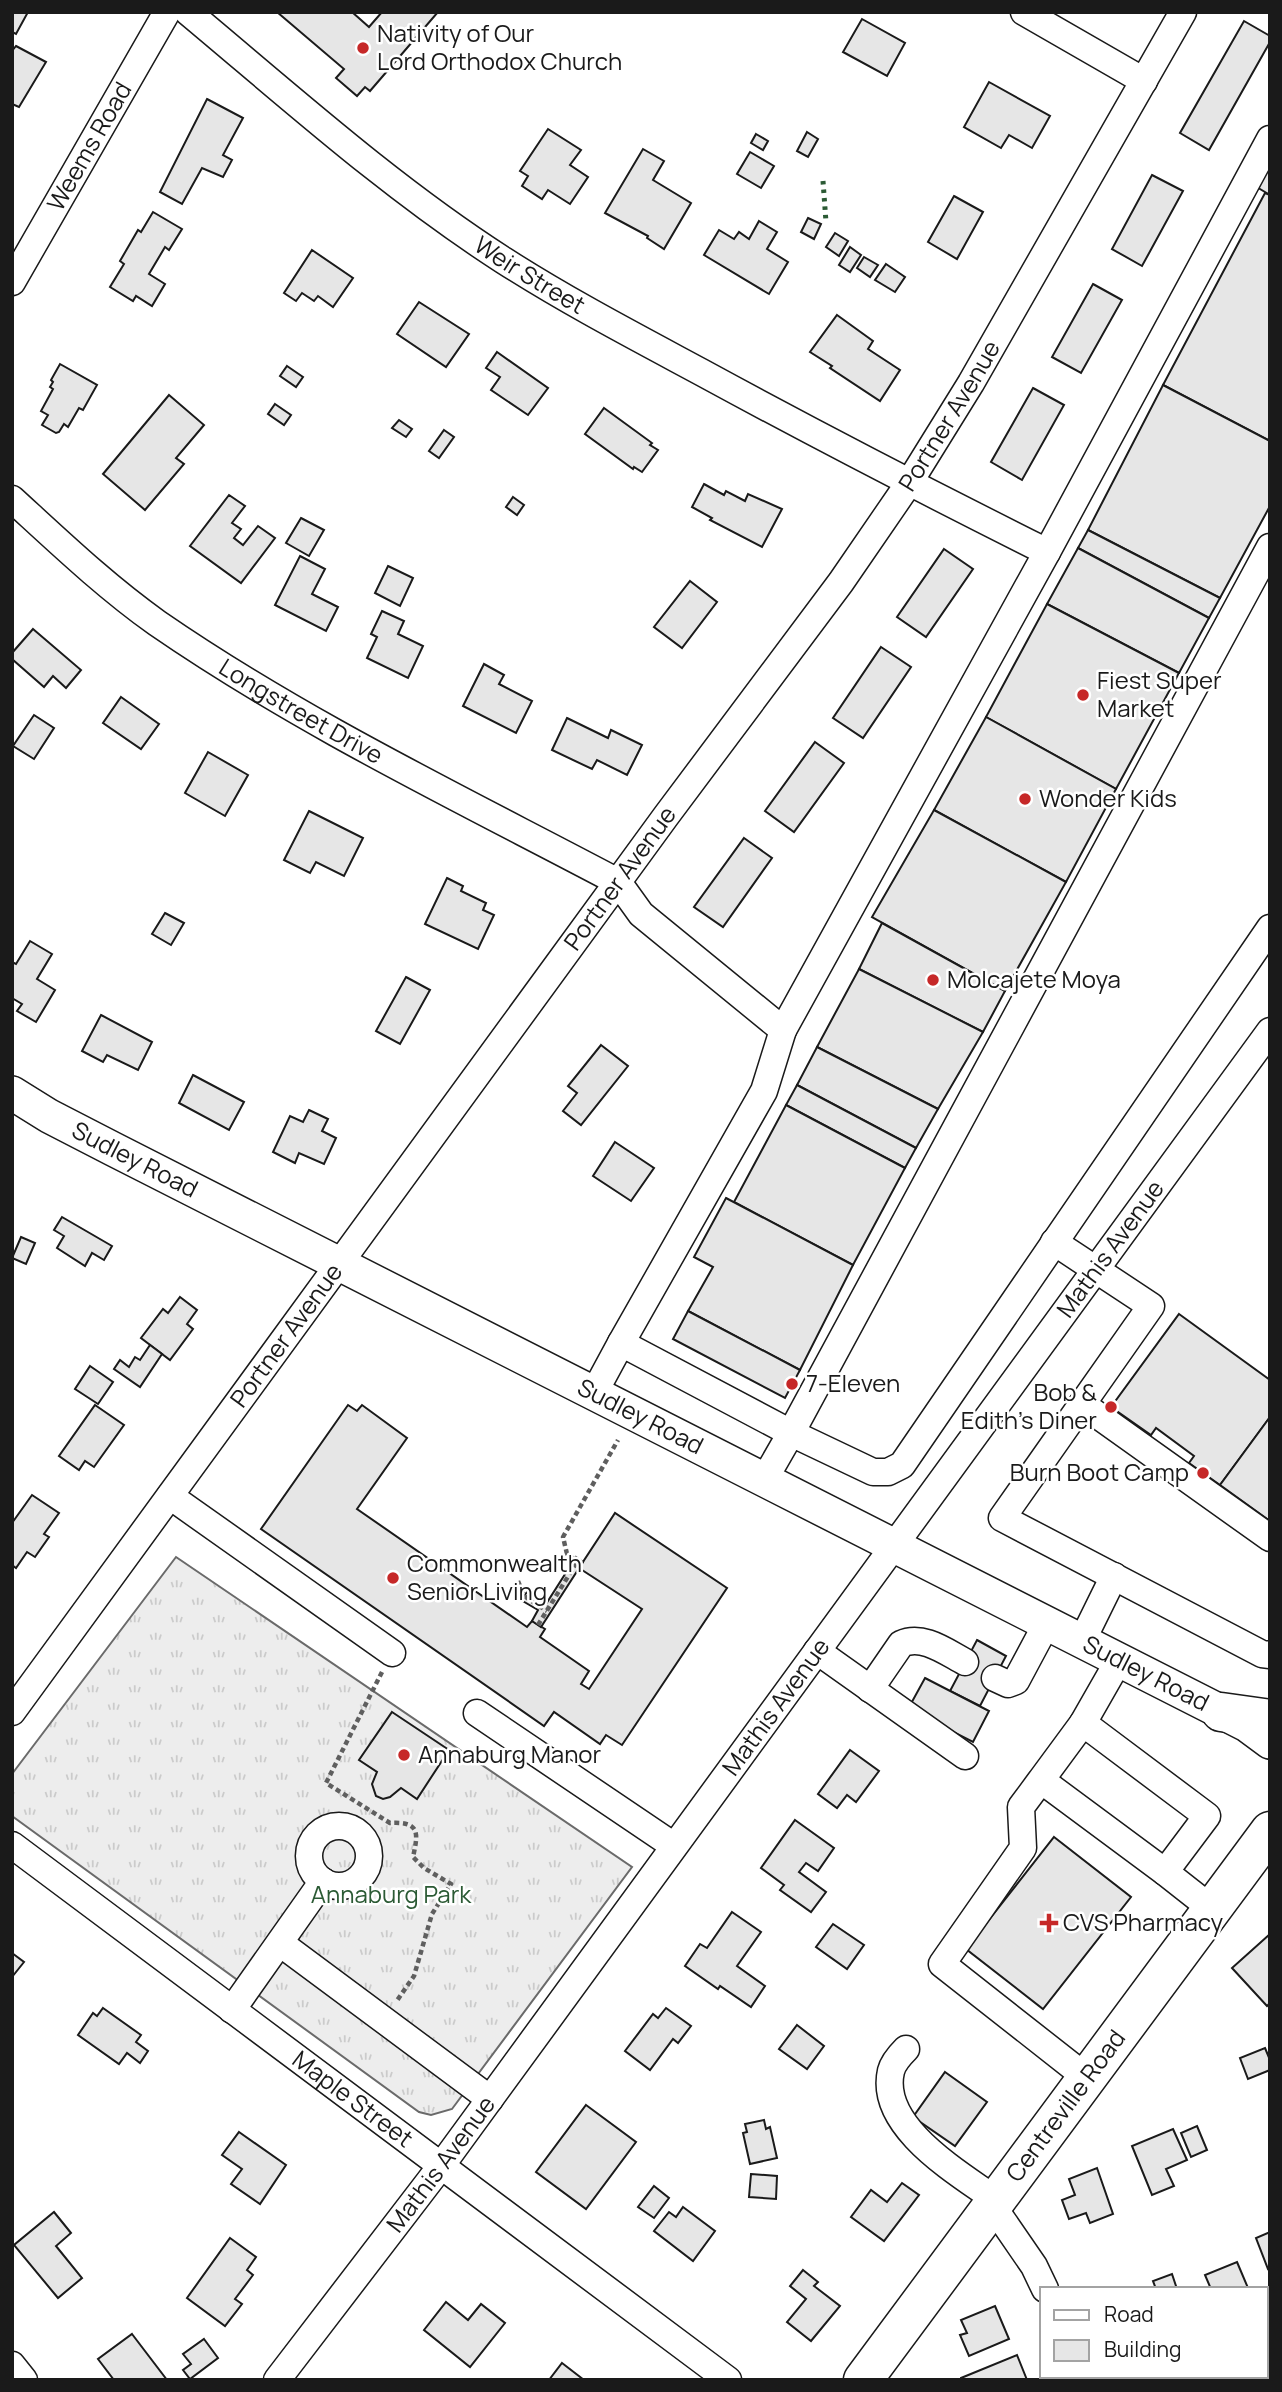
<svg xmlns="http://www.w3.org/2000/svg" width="1282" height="2392" viewBox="0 0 1282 2392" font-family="Manrope,sans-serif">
  <defs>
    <pattern id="grass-tufts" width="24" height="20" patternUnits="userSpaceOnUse" patternTransform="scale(1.75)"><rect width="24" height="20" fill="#ededed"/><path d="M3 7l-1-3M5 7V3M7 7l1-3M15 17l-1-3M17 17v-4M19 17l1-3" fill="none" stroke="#cbcbcb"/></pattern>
  </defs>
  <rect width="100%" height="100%" fill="#fff"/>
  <path fill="url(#grass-tufts)" stroke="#6a6a6a" stroke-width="2" d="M176,1557L632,1867L452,2109L431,2115L419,2112L12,1816V1774Z"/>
  <g fill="#e6e6e6" stroke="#1a1a1a" stroke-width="2">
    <path d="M12,12H28L16,34L12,32Z"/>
    <path d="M277,12H352L369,27L382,12H438L370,91L365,87L357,96L336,78L344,69Z"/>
    <path d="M862,19L905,43L887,76L843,52Z"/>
    <path d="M1244,21L1270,36V42L1209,150L1180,133Z"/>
    <path d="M16,46L46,62L19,107L12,104V51Z"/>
    <path d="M989,82L1050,116L1032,148L1009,135L1001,148L964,127Z"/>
    <path d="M207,99L243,118L223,155L232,160L223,177L202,168L182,204L160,192Z"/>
    <path d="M548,129L581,150L570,165L588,177L570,204L548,190L542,199L522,186L528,176L520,171Z"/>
    <path d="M807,132L818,139L808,157L797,151Z"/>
    <path d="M756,134L768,141L763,150L751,143Z"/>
    <path d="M643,149L664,161L653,180L691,203L664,249L647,238L648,236L605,213Z"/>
    <path d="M750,152L774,166L761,188L737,174Z"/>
    <path d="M1270,160V195L1255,186Z"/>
    <path d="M1152,175L1183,191L1142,266L1112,249Z"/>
    <path d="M1265,193L1270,195V441L1163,385Z"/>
    <path d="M954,196L983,212L957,259L928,242Z"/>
    <path d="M153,212L182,229L169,250L165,247L149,274L165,284L152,306L136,296L133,301L110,287L124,264L120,261L138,230L141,232Z"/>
    <path d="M808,218L821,224L814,239L801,232Z"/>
    <path d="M759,221L777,232L767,249L788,262L769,294L704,255L719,230L734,239L739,232L749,239Z"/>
    <path d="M835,233L848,241L839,256L826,247Z"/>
    <path d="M850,247L861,255L850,272L839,265Z"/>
    <path d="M312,250L353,278L333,307L318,296L314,301L302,293L296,301L284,293Z"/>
    <path d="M864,257L878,265L870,277L857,268Z"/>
    <path d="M886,264L905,277L895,292L875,280Z"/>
    <path d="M1093,284L1122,300L1081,373L1052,357Z"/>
    <path d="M419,302L469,334L446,367L397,334Z"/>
    <path d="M837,315L873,341L868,349L900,370L880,401L830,368L832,366L810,352Z"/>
    <path d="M497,352L548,388L528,415L491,390L500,377L486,368Z"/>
    <path d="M60,364L97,385L83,410L79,408L68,427L64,424L59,432L56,433L42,425L48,415L41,411L53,389L50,387L53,382L51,380Z"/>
    <path d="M287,366L303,377L296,387L280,376Z"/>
    <path d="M1163,385L1270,441V506L1220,598L1088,530Z"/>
    <path d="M1033,388L1064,405L1022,480L991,462Z"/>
    <path d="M169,395L204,425L176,458L184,464L145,510L103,474Z"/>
    <path d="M275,404L291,415L284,425L268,414Z"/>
    <path d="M604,408L652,443L650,445L658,450L642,472L634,467L633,469L585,434Z"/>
    <path d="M399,420L412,429L406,437L392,428Z"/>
    <path d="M444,430L454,437L439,458L429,451Z"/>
    <path d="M704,484L724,495L726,491L745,501L748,494L782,509L762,547L710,520L712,518L692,507Z"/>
    <path d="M229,495L245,506L232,523L241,529L234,538L243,545L258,526L275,538L241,583L190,546Z"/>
    <path d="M513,497L524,505L517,515L506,507Z"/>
    <path d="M301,518L324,530L309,556L286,543Z"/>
    <path d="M1088,530L1220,598L1209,618L1078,548Z"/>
    <path d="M1078,548L1209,618L1179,673L1047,604Z"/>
    <path d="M944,549L973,569L926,637L897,617Z"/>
    <path d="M300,556L325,569L312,594L338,607L326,631L275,605Z"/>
    <path d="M388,566L413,578L400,606L375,593Z"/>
    <path d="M690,581L717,602L682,648L654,627Z"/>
    <path d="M1047,604L1179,673L1116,789L986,717Z"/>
    <path d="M382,611L404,621L398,634L423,646L408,678L367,658L377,637L371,634Z"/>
    <path d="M33,629L81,670L66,688L53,676L44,687L12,659V653Z"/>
    <path d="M881,647L911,667L863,738L833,718Z"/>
    <path d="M484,664L504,675L499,684L532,701L516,733L463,706Z"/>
    <path d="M121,697L159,724L141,749L103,723Z"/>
    <path d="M34,715L54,728L34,759L13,746Z"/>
    <path d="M986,717L1116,789L1066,882L934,810Z"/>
    <path d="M567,718L608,738L611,730L642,745L627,775L597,760L592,769L552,750Z"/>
    <path d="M815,742L844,763L794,832L765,811Z"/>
    <path d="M208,752L248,775L225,816L185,793Z"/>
    <path d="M934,810L1066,882L1005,991L872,917Z"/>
    <path d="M309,811L363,838L344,876L316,862L310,873L284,860Z"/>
    <path d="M744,838L772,858L723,927L694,907Z"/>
    <path d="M447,878L463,886L461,891L486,903L483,910L494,915L478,949L425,924Z"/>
    <path d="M165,913L184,923L171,945L152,934Z"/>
    <path d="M882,923L1005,991L983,1032L859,969Z"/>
    <path d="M30,941L52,954L37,979L55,990L36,1022L17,1011L22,1004L12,998V962L16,964Z"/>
    <path d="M859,969L983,1032L938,1109L817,1047Z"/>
    <path d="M406,977L430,990L400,1044L376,1031Z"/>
    <path d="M101,1015L152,1042L138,1070L107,1055L103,1062L82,1051Z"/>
    <path d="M601,1045L628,1066L581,1125L563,1111L577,1093L568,1086Z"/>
    <path d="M817,1047L938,1109L916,1148L797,1085Z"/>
    <path d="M193,1075L244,1102L229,1130L179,1103Z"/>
    <path d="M797,1085L916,1148L905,1168L786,1105Z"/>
    <path d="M786,1105L905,1168L853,1265L734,1202Z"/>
    <path d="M309,1110L328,1119L322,1131L336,1138L324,1164L299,1153L295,1163L273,1152L290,1116L303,1122Z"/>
    <path d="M615,1142L654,1168L631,1201L593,1176Z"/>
    <path d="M726,1198L853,1265L800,1370L688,1311L713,1267L694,1257Z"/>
    <path d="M62,1217L112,1246L104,1260L92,1253L85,1266L57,1248L64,1236L54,1230Z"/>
    <path d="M21,1237L35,1243L26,1264L12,1258Z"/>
    <path d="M180,1297L197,1310L187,1324L193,1329L170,1360L141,1338L163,1309L168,1313Z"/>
    <path d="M688,1311L800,1370L785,1398L673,1339Z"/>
    <path d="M1179,1314L1270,1380V1417L1220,1485L1189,1463L1194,1456L1156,1428L1151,1435L1111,1407Z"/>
    <path d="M150,1345L162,1354L140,1387L114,1369L120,1360L129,1367L135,1357L140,1360Z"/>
    <path d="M90,1366L113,1382L98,1404L75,1389Z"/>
    <path d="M95,1405L124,1425L94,1467L85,1461L79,1470L59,1456Z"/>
    <path d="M348,1405L357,1411L362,1405L407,1438L357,1509L527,1627L532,1621L545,1629L540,1637L589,1671L581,1684L589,1689L642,1609L579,1568L615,1513L727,1588L622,1745L606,1735L600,1744L554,1712L544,1726L261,1529Z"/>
    <path d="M1270,1417V1521L1220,1485Z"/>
    <path d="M32,1495L59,1513L44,1534L49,1537L35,1557L27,1552L16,1568L12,1565V1523Z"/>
    <path d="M576,1557L583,1562L541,1627L532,1621L538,1610L521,1600L527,1592L546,1604Z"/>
    <path d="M977,1640L1006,1656L980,1706L950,1691Z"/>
    <path d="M925,1678L989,1711L973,1742L908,1709Z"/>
    <path d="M392,1712L449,1750L417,1799L401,1788L390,1797L383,1799L376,1796L372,1784L377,1772L359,1760Z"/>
    <path d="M850,1750L879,1771L856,1802L847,1795L837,1808L818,1794Z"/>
    <path d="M795,1820L834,1848L818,1871L806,1863L799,1872L826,1892L811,1912L780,1890L784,1885L761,1868Z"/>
    <path d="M1054,1837L1131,1897L1043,2009L966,1949Z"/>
    <path d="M732,1912L761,1932L737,1966L765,1986L751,2007L720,1986L718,1989L685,1966L700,1944L707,1948Z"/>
    <path d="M833,1924L864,1945L847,1969L816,1947Z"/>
    <path d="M1270,1934V2003L1267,2006L1232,1968Z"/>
    <path d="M12,1953L24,1962L12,1977Z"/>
    <path d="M103,2008L141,2035L136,2042L148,2051L140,2063L127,2053L119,2064L78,2035L93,2013L97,2016Z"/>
    <path d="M666,2008L691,2026L678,2043L673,2039L650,2070L625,2051L653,2014L658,2018Z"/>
    <path d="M797,2025L824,2046L807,2069L779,2049Z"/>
    <path d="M1265,2048L1270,2060V2070L1248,2079L1240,2058Z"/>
    <path d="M945,2072L987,2102L955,2146L913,2117Z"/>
    <path d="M586,2105L636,2142L586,2209L536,2172Z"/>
    <path d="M764,2120L766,2129L770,2127L777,2158L750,2164L743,2133L747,2132L745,2124Z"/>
    <path d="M1197,2126L1207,2150L1191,2157L1181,2133Z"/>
    <path d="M1173,2129L1187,2160L1166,2169L1174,2186L1152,2195L1132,2146Z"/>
    <path d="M239,2132L286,2165L260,2204L231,2184L242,2169L222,2155Z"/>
    <path d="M1097,2168L1113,2214L1090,2223L1086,2213L1069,2219L1062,2200L1075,2195L1069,2179Z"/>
    <path d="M751,2174L777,2176L776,2199L749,2197Z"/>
    <path d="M902,2183L919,2195L884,2241L851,2217L871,2190L887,2202Z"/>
    <path d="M654,2186L669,2198L654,2218L638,2207Z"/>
    <path d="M683,2207L715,2231L693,2261L654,2231L669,2212L676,2217Z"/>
    <path d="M54,2212L71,2233L56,2246L82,2278L58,2298L14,2245Z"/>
    <path d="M1270,2232V2268L1268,2269L1256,2238Z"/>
    <path d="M230,2238L256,2257L247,2270L253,2275L235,2299L242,2304L225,2326L187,2298Z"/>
    <path d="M1237,2262L1248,2288L1211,2289L1205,2275Z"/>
    <path d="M803,2270L818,2282L814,2286L840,2306L811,2341L787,2322L806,2299L790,2286Z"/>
    <path d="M1172,2274L1177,2289H1156L1153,2281Z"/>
    <path d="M446,2302L468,2320L481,2304L505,2323L470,2367L424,2330Z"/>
    <path d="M995,2306L1009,2339L969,2356L960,2335L967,2333L961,2320Z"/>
    <path d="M132,2334L167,2380H114L98,2359Z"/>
    <path d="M204,2339L218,2358L190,2379L183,2370L191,2364L183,2354Z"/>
    <path d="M1017,2355L1027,2380H961V2378Z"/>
    <path d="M562,2363L584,2380H549Z"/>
  </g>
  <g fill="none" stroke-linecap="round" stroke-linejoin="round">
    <defs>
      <g id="minor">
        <path id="s1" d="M188,12C291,98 391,188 503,260C567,301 634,336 701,372C815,434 931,494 1047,552"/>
        <path d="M1024,12L1144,81"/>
        <path id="s2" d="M12,282L167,12"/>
        <path id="s3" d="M12,499C59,542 105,586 157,623C302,723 463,800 618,882L641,914L783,1030"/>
        <path d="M1054,1242L1151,1306L1002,1518L1262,1654L1270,1655"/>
        <path d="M621,1343L764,1091L783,1030L1047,552L1270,139"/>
        <path d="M594,1393L621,1343L791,1433L1270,547"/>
        <path d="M1082,1404L1270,1538"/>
        <path d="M764,1480L791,1433L873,1472H888L902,1465L1270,928"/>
        <path d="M170,1496L392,1653"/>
        <path d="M1082,1641L1114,1576"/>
        <path d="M817,1651L965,1756"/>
        <path d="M995,1678L1008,1684L1016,1681L1047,1623"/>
        <path d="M870,1689L901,1644C923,1634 946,1652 965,1662"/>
        <path id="s4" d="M12,1712L666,816L841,582L909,483L971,383L1183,12"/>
        <path d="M477,1713L674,1846"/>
        <path d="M1083,1723L1119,1660"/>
        <path d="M1041,1780L1083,1723L1207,1816L1165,1872L1041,1780L1021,1807L1023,1848L942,1964L1087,2078"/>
        <circle cx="339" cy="1856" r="30"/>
        <path id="s5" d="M12,1845L728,2380"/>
        <path d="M1165,1872L1212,1909"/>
        <path d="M280,1943L490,2099"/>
        <path d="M232,2010L323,1881"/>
        <path d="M906,2049C900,2055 893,2063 891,2071C878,2127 959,2173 996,2200"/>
        <path d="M992,2205L1034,2266L1045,2289"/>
        <path d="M1266,2325L1270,2324"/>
        <path d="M12,2365L24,2380"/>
        <path d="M1081,2376L1082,2380"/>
        <path id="s6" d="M277,2380L441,2166L1270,1031"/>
        <path d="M1129,2380L1138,2376"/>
      </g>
      <g id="major">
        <path id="s7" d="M12,1093L49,1116L113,1149L1247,1725L1270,1742"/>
      </g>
      <g id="highway">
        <path d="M1221,1712L1270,1719"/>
        <path id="s8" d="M863,2380L1270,1831"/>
      </g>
    </defs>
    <use href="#minor" stroke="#1a1a1a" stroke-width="29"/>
    <use href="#major" stroke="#1a1a1a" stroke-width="36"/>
    <use href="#highway" stroke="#1a1a1a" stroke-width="41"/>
    <g stroke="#5f5f5f" stroke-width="4.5" stroke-dasharray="5 3.5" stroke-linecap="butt">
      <path d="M581,1564L567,1554L563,1537L618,1440"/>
      <path d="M518,1581L524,1596L547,1611"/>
      <path d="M538,1625L577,1562"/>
      <path d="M382,1672L326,1783L390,1823C421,1821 418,1834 413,1857L424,1868L451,1884L432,1914L414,1976L396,2002"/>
    </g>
    <use href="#minor" stroke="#fff" stroke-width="26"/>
    <use href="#major" stroke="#fff" stroke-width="33"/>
    <use href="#highway" stroke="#fff" stroke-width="38"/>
    <path stroke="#2b5a34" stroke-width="5" stroke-dasharray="3.5 5" stroke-linecap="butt" d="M823,181L826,222"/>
  </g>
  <g fill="#c62828" stroke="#fff" stroke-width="2.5">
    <circle cx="363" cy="48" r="7"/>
    <circle cx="1083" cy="695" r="7"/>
    <circle cx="1025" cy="799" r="7"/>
    <circle cx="933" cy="980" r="7"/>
    <circle cx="792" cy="1384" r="7"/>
    <circle cx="1111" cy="1407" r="7"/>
    <circle cx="1203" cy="1473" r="7"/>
    <circle cx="393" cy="1578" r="7"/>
    <circle cx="404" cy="1755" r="7"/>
    <path d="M1045.5 1912.5h7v7h7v7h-7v7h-7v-7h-7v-7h7z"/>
  </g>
  <g text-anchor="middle" stroke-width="5" stroke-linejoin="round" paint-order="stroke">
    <g font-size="24" fill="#1a1a1a" stroke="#fff" text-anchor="start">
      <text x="377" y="42">Nativity of Our<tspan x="377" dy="28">Lord Orthodox Church</tspan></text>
      <text x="1097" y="689">Fiest Super<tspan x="1097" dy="28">Market</tspan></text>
      <text x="1039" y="807">Wonder Kids</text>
      <text x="947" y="988">Molcajete Moya</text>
      <text x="806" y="1392">7-Eleven</text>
      <text x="1097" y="1401" text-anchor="end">Bob &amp;<tspan x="1097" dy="28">Edith's Diner</tspan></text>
      <text x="1189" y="1481" text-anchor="end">Burn Boot Camp</text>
      <text x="407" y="1572">Commonwealth<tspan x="407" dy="28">Senior Living</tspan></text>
      <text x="418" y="1763">Annaburg Manor</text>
      <text x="1063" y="1931">CVS Pharmacy</text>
    </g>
    <g font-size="24" fill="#1a1a1a" stroke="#fff">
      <text dy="8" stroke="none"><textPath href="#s2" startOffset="156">Weems Road</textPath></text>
      <text dy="8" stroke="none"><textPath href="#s1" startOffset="432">Weir Street</textPath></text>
      <text dy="8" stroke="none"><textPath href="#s4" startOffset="1600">Portner Avenue</textPath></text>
      <text dy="8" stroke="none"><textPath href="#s3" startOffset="360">Longstreet Drive</textPath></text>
      <text dy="8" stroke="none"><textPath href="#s4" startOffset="1032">Portner Avenue</textPath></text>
      <text dy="8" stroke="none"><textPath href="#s7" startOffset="140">Sudley Road</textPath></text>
      <text dy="8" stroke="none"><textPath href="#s6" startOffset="1405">Mathis Avenue</textPath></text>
      <text dy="8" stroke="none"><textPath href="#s4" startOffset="466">Portner Avenue</textPath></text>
      <text dy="8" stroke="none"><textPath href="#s7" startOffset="707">Sudley Road</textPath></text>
      <text dy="8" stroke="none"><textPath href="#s7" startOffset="1274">Sudley Road</textPath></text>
      <text dy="8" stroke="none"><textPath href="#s6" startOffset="838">Mathis Avenue</textPath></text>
      <text dy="8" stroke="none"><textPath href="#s5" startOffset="425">Maple Street</textPath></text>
      <text dy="8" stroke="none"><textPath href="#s8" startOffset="341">Centreville Road</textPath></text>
      <text dy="8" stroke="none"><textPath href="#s6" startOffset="271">Mathis Avenue</textPath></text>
    </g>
    <g font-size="24" fill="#2b5a34" stroke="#fff">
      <text x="391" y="1903">Annaburg Park</text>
    </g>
  </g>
  <rect width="1282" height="2392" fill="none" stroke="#1a1a1a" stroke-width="28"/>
  <rect x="1040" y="2287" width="228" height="91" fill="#ffffff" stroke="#a3a3a3" stroke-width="2"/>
  <rect x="1054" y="2310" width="35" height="10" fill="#ffffff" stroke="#a3a3a3" stroke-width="2"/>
  <text x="1104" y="2322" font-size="21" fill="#1a1a1a">Road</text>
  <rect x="1054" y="2340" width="35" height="21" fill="#e6e6e6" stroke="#a3a3a3" stroke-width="2"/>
  <text x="1104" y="2357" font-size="21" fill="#1a1a1a">Building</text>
</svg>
